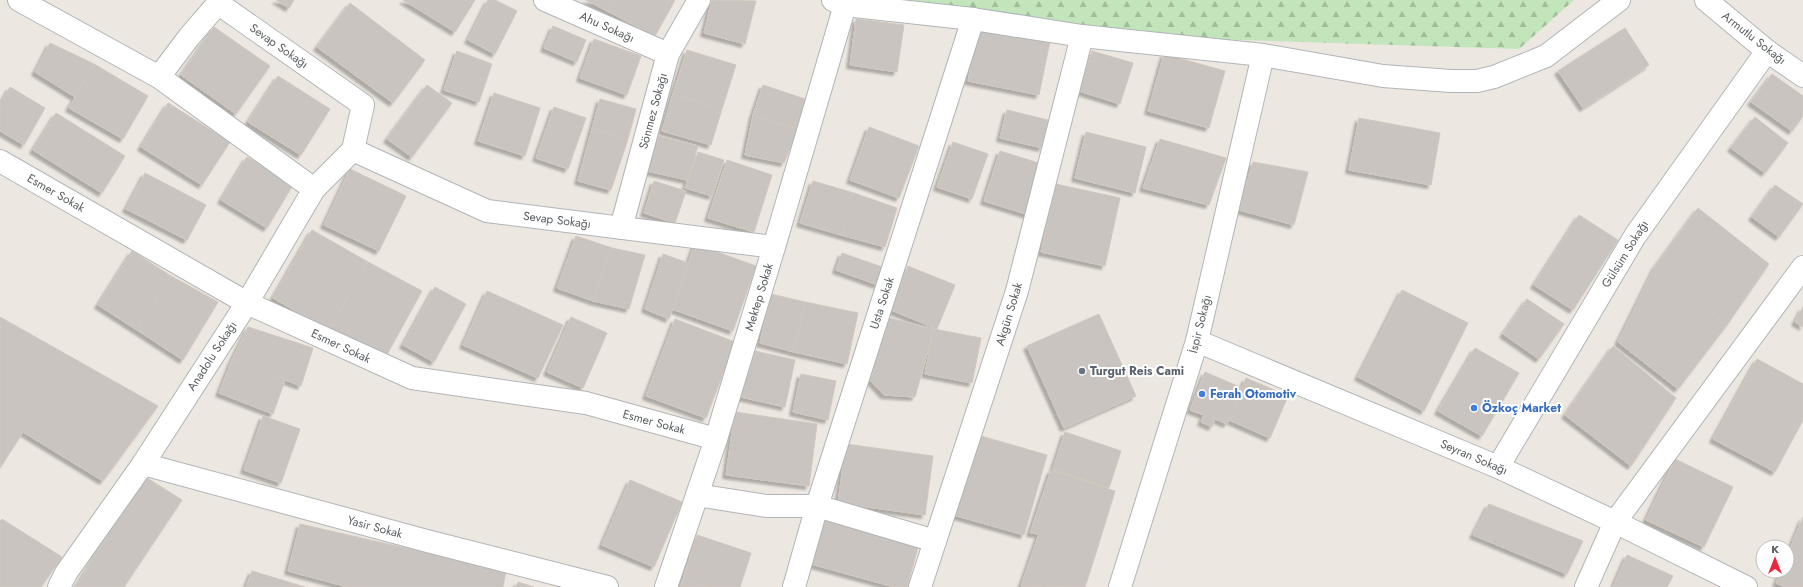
<svg xmlns="http://www.w3.org/2000/svg" width="1803" height="587" viewBox="0 0 1803 587" font-family="Jost,sans-serif">
  <defs>
    <pattern id="forest-firs" width="22" height="20" patternUnits="userSpaceOnUse"><rect width="22" height="20" fill="#c3e5bb"/><path d="M5 1l3.5 6h-7zM16 11l3.5 6h-7z" fill="#a1bd9b"/></pattern>
    <filter id="shadow"><feDropShadow dx="-3.5" dy="3.5" stdDeviation="1" flood-color="#0004"/></filter>
  </defs>
  <rect width="100%" height="100%" fill="#ece7e0"/>
  <path fill="url(#forest-firs)" d="M869,0H1574L1519,49L1208,39Z"/>
  <g fill="#c9c4bf" stroke="#d1c7be" filter="url(#shadow)">
    <path d="M276,0H294L289,8Z"/>
    <path d="M403,0H475L455,32Z"/>
    <path d="M488,0H495L517,11L495,54L468,40Z"/>
    <path d="M586,0H613L607,11Z"/>
    <path d="M613,0H675L655,36L607,11Z"/>
    <path d="M712,0L756,1L745,44L704,33Z"/>
    <path d="M350,3L425,60L393,103L317,47Z"/>
    <path d="M856,19L904,25L897,72L850,65Z"/>
    <path d="M553,26L586,40L577,62L544,48Z"/>
    <path d="M979,26L1050,41L1039,95L968,81Z"/>
    <path d="M214,27L270,66L236,114L181,75Z"/>
    <path d="M1625,28L1649,65L1583,108L1558,71Z"/>
    <path d="M594,39L641,56L627,95L580,78Z"/>
    <path d="M50,43L94,64L75,97L35,72Z"/>
    <path d="M687,50L736,65L722,109L673,94Z"/>
    <path d="M457,51L492,64L479,102L444,90Z"/>
    <path d="M1092,51L1133,63L1120,104L1079,91Z"/>
    <path d="M1164,54L1225,71L1209,128L1148,111Z"/>
    <path d="M94,64L148,96L123,139L69,108Z"/>
    <path d="M1772,74L1803,96V116L1792,131L1751,102Z"/>
    <path d="M278,76L330,109L301,155L248,122Z"/>
    <path d="M427,85L452,103L412,157L387,139Z"/>
    <path d="M763,85L808,100L798,129L753,115Z"/>
    <path d="M10,87L45,108L24,145L0,131V105Z"/>
    <path d="M494,93L540,108L525,156L478,141Z"/>
    <path d="M673,94L722,109L711,145L662,131Z"/>
    <path d="M600,99L636,109L628,139L592,129Z"/>
    <path d="M168,103L230,142L202,185L141,147Z"/>
    <path d="M554,107L586,118L568,169L536,158Z"/>
    <path d="M1007,110L1048,120L1042,148L1000,138Z"/>
    <path d="M56,113L125,156L102,193L33,150Z"/>
    <path d="M753,115L798,129L784,163L745,155Z"/>
    <path d="M1755,117L1788,143L1765,173L1731,148Z"/>
    <path d="M1359,118L1440,133L1431,185L1349,170Z"/>
    <path d="M869,127L919,146L899,198L850,180Z"/>
    <path d="M592,129L628,139L611,190L578,181Z"/>
    <path d="M1086,132L1146,147L1135,193L1075,178Z"/>
    <path d="M659,136L698,146L687,180L647,171Z"/>
    <path d="M1160,139L1226,158L1209,205L1143,188Z"/>
    <path d="M953,142L988,154L972,199L937,187Z"/>
    <path d="M1000,151L1045,165L1029,215L984,201Z"/>
    <path d="M698,152L724,160L712,196L685,188Z"/>
    <path d="M247,157L293,185L267,228L221,200Z"/>
    <path d="M727,160L772,175L754,232L708,218Z"/>
    <path d="M1253,162L1308,172L1294,225L1239,210Z"/>
    <path d="M350,169L406,196L379,251L324,225Z"/>
    <path d="M145,173L206,205L187,240L126,209Z"/>
    <path d="M654,181L686,191L675,223L644,213Z"/>
    <path d="M813,181L854,193L841,235L800,223Z"/>
    <path d="M1056,184L1120,198L1105,266L1041,252Z"/>
    <path d="M1775,185L1803,204L1779,237L1752,217Z"/>
    <path d="M854,193L897,208L885,247L841,235Z"/>
    <path d="M1698,208L1769,264L1727,325L1655,267Z"/>
    <path d="M1579,215L1618,240L1573,310L1534,285Z"/>
    <path d="M312,230L368,262L329,330L273,298Z"/>
    <path d="M576,236L612,248L593,301L557,288Z"/>
    <path d="M695,244L756,266L733,331L672,309Z"/>
    <path d="M612,248L645,255L629,309L593,301Z"/>
    <path d="M132,251L171,276L137,330L98,305Z"/>
    <path d="M842,253L885,268L878,285L836,270Z"/>
    <path d="M663,254L688,263L669,319L645,309Z"/>
    <path d="M368,262L422,291L385,358L329,330Z"/>
    <path d="M908,266L955,285L937,329L891,310Z"/>
    <path d="M1655,267L1727,325L1678,389L1618,342Z"/>
    <path d="M171,276L218,302L183,360L137,330Z"/>
    <path d="M435,287L466,304L434,362L403,345Z"/>
    <path d="M1402,290L1468,323L1424,411L1358,377Z"/>
    <path d="M487,291L563,325L538,378L463,345Z"/>
    <path d="M771,294L805,302L794,352L760,343Z"/>
    <path d="M1527,299L1564,324L1539,359L1503,334Z"/>
    <path d="M805,302L858,313L847,364L794,352Z"/>
    <path d="M1803,307V327L1795,322Z"/>
    <path d="M1099,314L1136,396L1064,428L1027,346Z"/>
    <path d="M881,316L934,329L915,397L884,395L871,381Z"/>
    <path d="M0,317L158,406L103,481L23,432L0,468Z"/>
    <path d="M571,317L607,333L583,388L547,372Z"/>
    <path d="M675,319L735,342L706,418L646,396Z"/>
    <path d="M248,327L313,348L301,386L232,360Z"/>
    <path d="M934,329L981,338L972,383L925,374Z"/>
    <path d="M1613,346L1676,398L1631,466L1565,415Z"/>
    <path d="M1475,348L1519,373L1482,436L1438,411Z"/>
    <path d="M751,350L795,360L785,407L741,397Z"/>
    <path d="M1757,359L1803,384V420L1775,472L1713,439Z"/>
    <path d="M232,360L285,380L273,414L219,393Z"/>
    <path d="M1205,372L1242,388L1227,424L1215,419L1212,427L1201,422L1204,415L1190,410Z"/>
    <path d="M801,374L836,381L828,420L793,412Z"/>
    <path d="M1246,378L1288,396L1270,438L1229,420Z"/>
    <path d="M735,412L817,424L809,486L726,475Z"/>
    <path d="M263,416L300,429L281,483L244,470Z"/>
    <path d="M1065,432L1121,451L1109,488L1053,469Z"/>
    <path d="M974,434L1047,455L1024,535L950,514Z"/>
    <path d="M846,444L933,456L925,515L838,503Z"/>
    <path d="M1675,459L1733,487L1704,547L1646,520Z"/>
    <path d="M1051,470L1115,491L1096,553L1039,534L1030,533Z"/>
    <path d="M144,476L182,500L124,587H76Z"/>
    <path d="M630,480L682,502L654,567L602,545Z"/>
    <path d="M1489,504L1583,541L1567,574L1473,535Z"/>
    <path d="M825,513L920,540L907,587H894L811,564Z"/>
    <path d="M1803,517V587H1786L1776,583L1781,571H1787V556Z"/>
    <path d="M2,519L62,557L41,587H0V521Z"/>
    <path d="M300,524L506,571L503,587H348L288,571Z"/>
    <path d="M1039,534L1096,553L1085,587L1021,586Z"/>
    <path d="M697,535L751,553L740,587H708L683,579Z"/>
    <path d="M1627,555L1673,576L1667,587H1613Z"/>
    <path d="M252,571L305,587H246Z"/>
    <path d="M683,579L707,587H680Z"/>
    <path d="M518,582L534,587H516Z"/>
  </g>
  <g fill="none" stroke-linecap="round" stroke-linejoin="round">
    <defs>
      <g id="minor">
        <path d="M19,0L159,77L314,189"/>
        <path d="M545,0L668,54"/>
        <path d="M833,0L845,5L973,19L1082,36L1263,55L1383,76L1451,81H1477L1494,77L1546,56L1619,0"/>
        <path d="M1706,0L1767,51L1803,76"/>
        <path d="M159,77L189,37L221,0"/>
        <path d="M353,150L487,211L774,247"/>
        <path d="M0,161L247,303L412,378L586,403L716,439"/>
        <path d="M621,228L668,54L699,0"/>
        <path d="M1197,341L1498,467L1615,522L1746,587"/>
        <path d="M143,464L427,541L607,587"/>
        <path d="M1498,467L1635,236L1767,51"/>
        <path d="M697,495L766,506H817L935,541"/>
        <path d="M59,587L66,573L143,464L247,303L314,189L353,150L363,105L219,4"/>
        <path d="M666,587L716,439L774,247L845,5"/>
        <path d="M794,587L817,506L973,19"/>
        <path d="M920,587L1017,291L1082,36"/>
        <path d="M1120,587L1197,341L1263,55"/>
        <path d="M1586,587L1615,522L1803,267"/>
      </g>
    </defs>
    <use href="#minor" stroke="#b1b5b8" stroke-width="24"/>
    <use href="#minor" stroke="#fff" stroke-width="22"/>
  </g>
  <circle fill="#6b7280" stroke="#fff" stroke-width="1.5" cx="1082" cy="371" r="4"/>
  <g fill="#3f7fe0" stroke="#fff" stroke-width="1.5">
    <circle cx="1202" cy="394" r="4"/>
    <circle cx="1474" cy="408" r="4"/>
  </g>
  <g text-anchor="middle" stroke-width="4" stroke-linejoin="round" paint-order="stroke">
    <g font-size="12" fill="#595e61" stroke="#fff">
      <text transform="translate(607 27) rotate(24)" y="4">Ahu Sokağı</text>
      <text transform="translate(1754 38) rotate(38)" y="4">Armutlu Sokağı</text>
      <text transform="translate(279 46) rotate(35)" y="4">Sevap Sokağı</text>
      <text transform="translate(653 111) rotate(-75)" y="4">Sönmez Sokağı</text>
      <text transform="translate(56 193) rotate(30)" y="4">Esmer Sokak</text>
      <text transform="translate(557 220) rotate(7)" y="4">Sevap Sokağı</text>
      <text transform="translate(1625 254) rotate(-58)" y="4">Gülsüm Sokağı</text>
      <text transform="translate(759 297) rotate(-73)" y="4">Mektep Sokak</text>
      <text transform="translate(882 303) rotate(-72)" y="4">Usta Sokak</text>
      <text transform="translate(1009 314) rotate(-73)" y="4">Akgün Sokak</text>
      <text transform="translate(1200 324) rotate(-76)" y="4">İspir Sokağı</text>
      <text transform="translate(341 346) rotate(25)" y="4">Esmer Sokak</text>
      <text transform="translate(212 356) rotate(-57)" y="4">Anadolu Sokağı</text>
      <text transform="translate(654 422) rotate(15)" y="4">Esmer Sokak</text>
      <text transform="translate(1474 457) rotate(23)" y="4">Seyran Sokağı</text>
      <text transform="translate(375 527) rotate(15)" y="4">Yasir Sokak</text>
    </g>
    <g font-size="12" font-weight="bold" fill="#5b616d" stroke="#fff" text-anchor="start">
      <text x="1090" y="375">Turgut Reis Cami</text>
    </g>
    <g font-size="12" font-weight="bold" fill="#366cbe" stroke="#fff" text-anchor="start">
      <text x="1210" y="398">Ferah Otomotiv</text>
      <text x="1482" y="412">Özkoç Market</text>
    </g>
  </g>
  <g transform="translate(1775 559)"><circle r="19" fill="#ffffff" stroke="#bdbfc0"/>
  <path d="M0-3L7 15L0 10L-7 15Z" fill="#ec263e"/>
  <text y="-6" font-size="11" font-weight="bold" text-anchor="middle" fill="#595e61">K</text>
  </g>
</svg>
